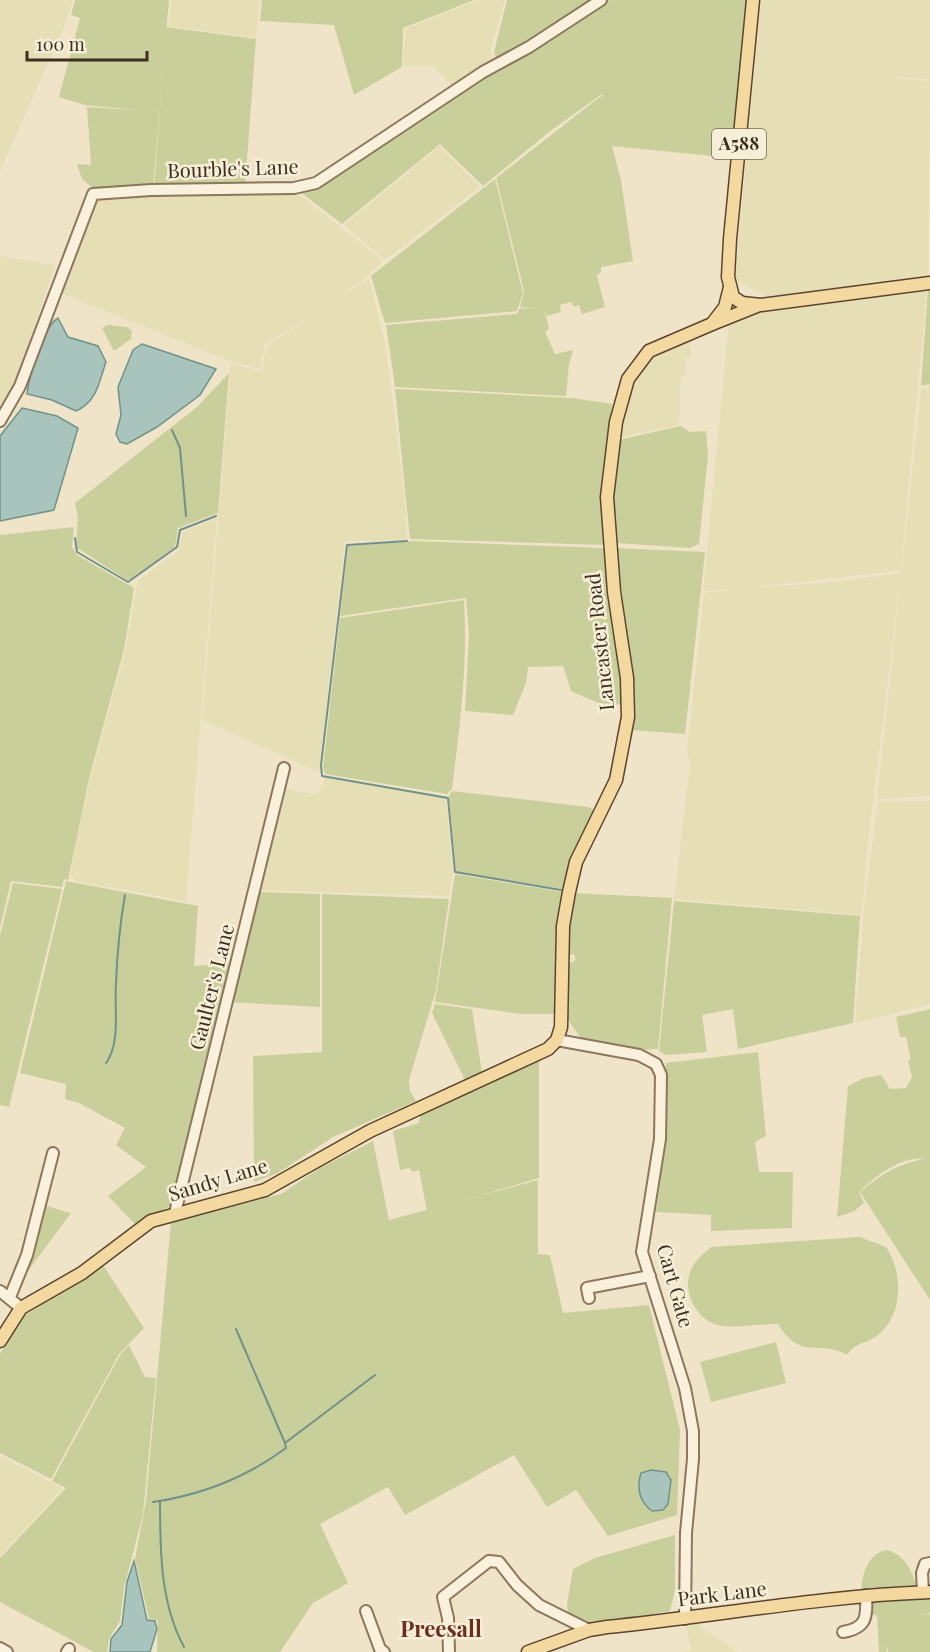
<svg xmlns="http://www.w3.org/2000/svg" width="930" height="1652" viewBox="0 0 930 1652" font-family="'Playfair Display',serif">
  <rect width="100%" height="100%" fill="#f0e4c8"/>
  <g fill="#e6deb5">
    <path d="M0,0H73L64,27L0,171Z"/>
    <path d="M171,0H260L256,38L168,26Z"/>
    <path d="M478,0H505L491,49L492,60L453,87L434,66H403L406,28Z"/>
    <path d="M761,0H930V79L883,77L930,81L928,276L914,281L766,296L735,280Z"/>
    <path d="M440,146L480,187L385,260L344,225Z"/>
    <path d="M295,191L383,261L367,277L322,310L265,344L260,369L227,360L60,293L99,195Z"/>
    <path d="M0,256L55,265L11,397L0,414Z"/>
    <path d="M369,278L386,348L404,490L407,540L345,541L319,772L202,720L231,363L261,372L267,346Z"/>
    <path d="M927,289L901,570L750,588L824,583L901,573L868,843L862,915L674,899L690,765L687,750L704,593L738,589L703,591L729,322L756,311Z"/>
    <path d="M688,338L691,357L685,358L687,375L681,376L679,425L617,438L632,379L647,359Z"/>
    <path d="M930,386V796L877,799L921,389Z"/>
    <path d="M217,518L186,901L75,881L71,874L74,853L90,780L124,656L138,581L178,551L183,532Z"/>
    <path d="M325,777L446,796L453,872L449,896L257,890L283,788L318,795Z"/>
    <path d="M930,801V1004L855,1023L864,906L878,802Z"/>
    <path d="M0,1456L63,1488L0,1556Z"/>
    <path d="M686,1623H699L701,1627L738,1652H683L691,1650Z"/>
  </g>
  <g fill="#c9cf9b">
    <path d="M75,0H169L153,189L93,188L82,179L77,164L91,165L87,107L137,110L85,105L59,97L80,18L71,15Z"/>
    <path d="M262,0H474L403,28L402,67L354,95L334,25L392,28L260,21Z"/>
    <path d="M507,0H591L533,39L496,58L494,52Z"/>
    <path d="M610,0H748L732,158L612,146L621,180L633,261L601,267V272L597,275L605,307L582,314L579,305L574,307L571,302L560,305L561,312L547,316L545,312L549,329L545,332L555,354L573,350L569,365L566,396L395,387L386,325L517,314L520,308L540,309L520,307L524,291L496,178L601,96L603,100L602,94L549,132L483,186L440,144L342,224L299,191Z"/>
    <path d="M166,27L256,39L245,186L154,189Z"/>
    <path d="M495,179L523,293L517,311L385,323L371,276Z"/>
    <path d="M930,288V384L921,386L928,289Z"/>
    <path d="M108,325L127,327L132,331L131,339L114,351L102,328Z"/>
    <path d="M229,373L218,513L178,528L175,547L132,579L127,580L76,547L78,517L75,503L197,407Z"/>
    <path d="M395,389L572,398L612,404L601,496L603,545L410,539Z"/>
    <path d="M681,426L690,432L706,431L708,455L699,544L690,548L615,543L613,468L618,440Z"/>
    <path d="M74,527L72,547L77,555L134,588L124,649L89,779L68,880L64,879L62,887L11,881L0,928V535Z"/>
    <path d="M413,541L604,548L622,662L624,705L598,703L571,691L563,666L528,667L526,683L513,715L465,711L469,635L466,598L340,616L348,546Z"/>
    <path d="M615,548L705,552L685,734L631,730L633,685L617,587Z"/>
    <path d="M464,600C468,664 460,726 452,789L447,794L325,774L323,767L340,618Z"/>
    <path d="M452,791L588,807L595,810L571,859L563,889L456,872L449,796Z"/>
    <path d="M455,874L563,892L558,934L556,1014H521L435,1002Z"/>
    <path d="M66,881L198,906L194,966L231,963L173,1205L135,1224L108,1196L146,1167L116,1145L125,1128L79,1103L65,1099L66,1084L20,1073Z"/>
    <path d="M13,883L62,889L9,1107L0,1105V935Z"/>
    <path d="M258,892L320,894V1007L228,1002Z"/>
    <path d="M573,893L672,898L658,1049L641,1050L582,1040L566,1017L568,964L576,960L574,954L568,955Z"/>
    <path d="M322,894L449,899L436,990L409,1080L410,1091L416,1101L333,1137L278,1173L254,1182L253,1056L322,1052Z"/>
    <path d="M674,901L860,916L853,1023L738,1049L733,1009L702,1015L707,1052L666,1055L659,1051Z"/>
    <path d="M435,1004L472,1009L482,1073L465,1080L432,1013Z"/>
    <path d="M930,1009V1300L860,1192C883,1173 897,1165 926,1158C898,1158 878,1174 859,1192L864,1203L854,1211L837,1217L848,1086L864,1078L881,1075L890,1089L906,1088L912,1077L908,1060H911L906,1037H900L896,1017Z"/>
    <path d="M758,1052L766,1136L755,1142L759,1172H793L792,1228L711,1231V1215L656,1212L666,1140V1063Z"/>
    <path d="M539,1060V1178L427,1211L419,1170L412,1172L410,1168L400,1170L393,1131L419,1123L421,1112Z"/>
    <path d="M373,1141L389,1220L538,1180V1254L550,1255L563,1313L649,1305L680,1430L677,1515L608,1536L576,1490L547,1507L514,1455L405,1515L388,1487L320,1524L348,1583L313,1603L280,1652H157L158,1621L149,1618L135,1559L146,1501L171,1222L281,1194L320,1168Z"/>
    <path d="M46,1206L71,1213L28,1271L24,1272Z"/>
    <path d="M860,1237L886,1247C903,1272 904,1314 878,1335C867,1344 855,1342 847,1355C821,1339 801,1362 778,1324C760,1324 740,1328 722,1326C698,1323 682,1293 690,1272C694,1261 703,1254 711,1247Z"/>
    <path d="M101,1262L144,1328L119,1354L51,1479L0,1453V1354L9,1337L24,1316L70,1287Z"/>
    <path d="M776,1342L786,1383L711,1402L700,1362Z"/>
    <path d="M129,1345L145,1377L156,1378L143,1514L124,1588L120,1621L109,1639L107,1652H94L0,1602V1558L66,1488L52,1481L120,1355Z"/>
    <path d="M675,1535V1590L670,1611L595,1625L568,1613L567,1604L573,1569L595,1558Z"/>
    <path d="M886,1550C905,1554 912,1571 917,1588L861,1591C862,1574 868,1554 886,1550Z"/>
    <path d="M930,1596V1613L918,1615L930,1614V1652H888L887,1645L886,1652H879L877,1616L869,1613L873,1598Z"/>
  </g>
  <g fill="#a9c4bc" stroke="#6f938a" stroke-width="1.5">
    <path d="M58,318L68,337L98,346L106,362C99,382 97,402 76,411L52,400L27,394C29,376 43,327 58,318Z"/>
    <path d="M142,344L216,369L200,395L157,427L127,444L120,442L116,434L121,415L118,387L133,350Z"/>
    <path d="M22,408L57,416L78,428L54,510L0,521V436Z"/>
    <path d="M651,1470L666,1472L671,1480L668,1504L663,1510L652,1511C639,1501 636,1489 641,1473Z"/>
    <path d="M134,1561L147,1620L155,1621L157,1629L150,1652H110L111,1639L122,1625L127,1582Z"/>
  </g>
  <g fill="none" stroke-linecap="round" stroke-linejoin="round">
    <g stroke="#6f938a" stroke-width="2">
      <path d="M172,430L180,448L186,516"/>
      <path d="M75,538L77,552L128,582L177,547L180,530L216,516"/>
      <path d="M407,541L347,545L321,765L322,776L448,798L455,872L561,890"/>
      <path d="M106,1063C121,1043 114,1008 116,984C117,954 120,924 125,895"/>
      <path d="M236,1329L285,1443"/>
      <path d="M160,1501C160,1549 160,1603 184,1647"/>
      <path d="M153,1502C201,1495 247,1477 286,1448L285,1443L375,1375"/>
    </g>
    <defs>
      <g id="minor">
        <path d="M0,421L20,386L93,194L151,190L294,188L316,183L483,72L529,47L601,0"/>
        <path d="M557,1040L639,1055L656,1064L661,1075L660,1139L642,1252L685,1388L693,1431V1459L686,1533L685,1619"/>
        <path d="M175,1213L284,768"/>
        <path d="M0,1291L21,1308"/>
        <path d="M10,1297L27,1255L53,1153"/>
        <path d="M589,1298L587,1288L650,1276"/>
        <path d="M923,1592L922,1573L925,1564L930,1563"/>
        <path d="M366,1611L380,1649L384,1652"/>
        <path d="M843,1632C867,1628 867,1617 866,1595"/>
        <path d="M0,1648L7,1652"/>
        <path d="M67,1652L69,1649"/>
        <path d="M449,1652L448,1618L443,1597L489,1561L499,1562L517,1585L539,1605L589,1630"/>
      </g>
      <g id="major">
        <path d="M753,0L730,239L728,277L733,297L742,303L761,305L930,283"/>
        <path d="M712,324L757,306"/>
        <path d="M0,1341L21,1308L82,1273L151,1221L265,1190L370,1131L548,1049L557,1040L561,1027L563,926L569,892L576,862L616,780L628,717L627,678L614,592L607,497L616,422L628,379L649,351L712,324L725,307L730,287"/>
        <path d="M528,1652L589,1630L607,1627C715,1616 822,1596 930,1592"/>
      </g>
    </defs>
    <use href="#minor" stroke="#8d765c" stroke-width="14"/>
    <use href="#major" stroke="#5b4430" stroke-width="15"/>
    <use href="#minor" stroke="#faf1dc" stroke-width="10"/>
    <use href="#major" stroke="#f3d9a0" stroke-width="12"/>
  </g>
  <g text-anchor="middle" stroke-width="5" stroke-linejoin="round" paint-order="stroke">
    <rect fill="#f7eed8" stroke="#756857" stroke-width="1.5" x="712" y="129" width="54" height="30" rx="4.5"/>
    <g font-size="18" font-weight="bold" fill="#3d2e20">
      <text x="739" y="150">A588</text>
    </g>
    <g font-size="20" fill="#3d2e20" stroke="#f7eed8">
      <text transform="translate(233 169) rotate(-2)" y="7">Bourble's Lane</text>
      <text transform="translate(600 642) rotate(-96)" y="7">Lancaster Road</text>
      <text transform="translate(212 987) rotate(-76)" y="7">Gaulter's Lane</text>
      <text transform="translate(218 1180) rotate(-17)" y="7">Sandy Lane</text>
      <text transform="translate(675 1286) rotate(74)" y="7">Cart Gate</text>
      <text transform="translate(722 1594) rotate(-7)" y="7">Park Lane</text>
    </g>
    <g font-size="22" font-weight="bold" fill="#6b2e1e" stroke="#f7eed8">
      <text x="441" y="1637">Preesall</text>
    </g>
  </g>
  <path d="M27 51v9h120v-9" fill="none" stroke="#3d2e20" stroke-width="3"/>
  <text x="36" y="51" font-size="18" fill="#3d2e20" stroke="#f7eed8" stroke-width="4.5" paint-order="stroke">100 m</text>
</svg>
